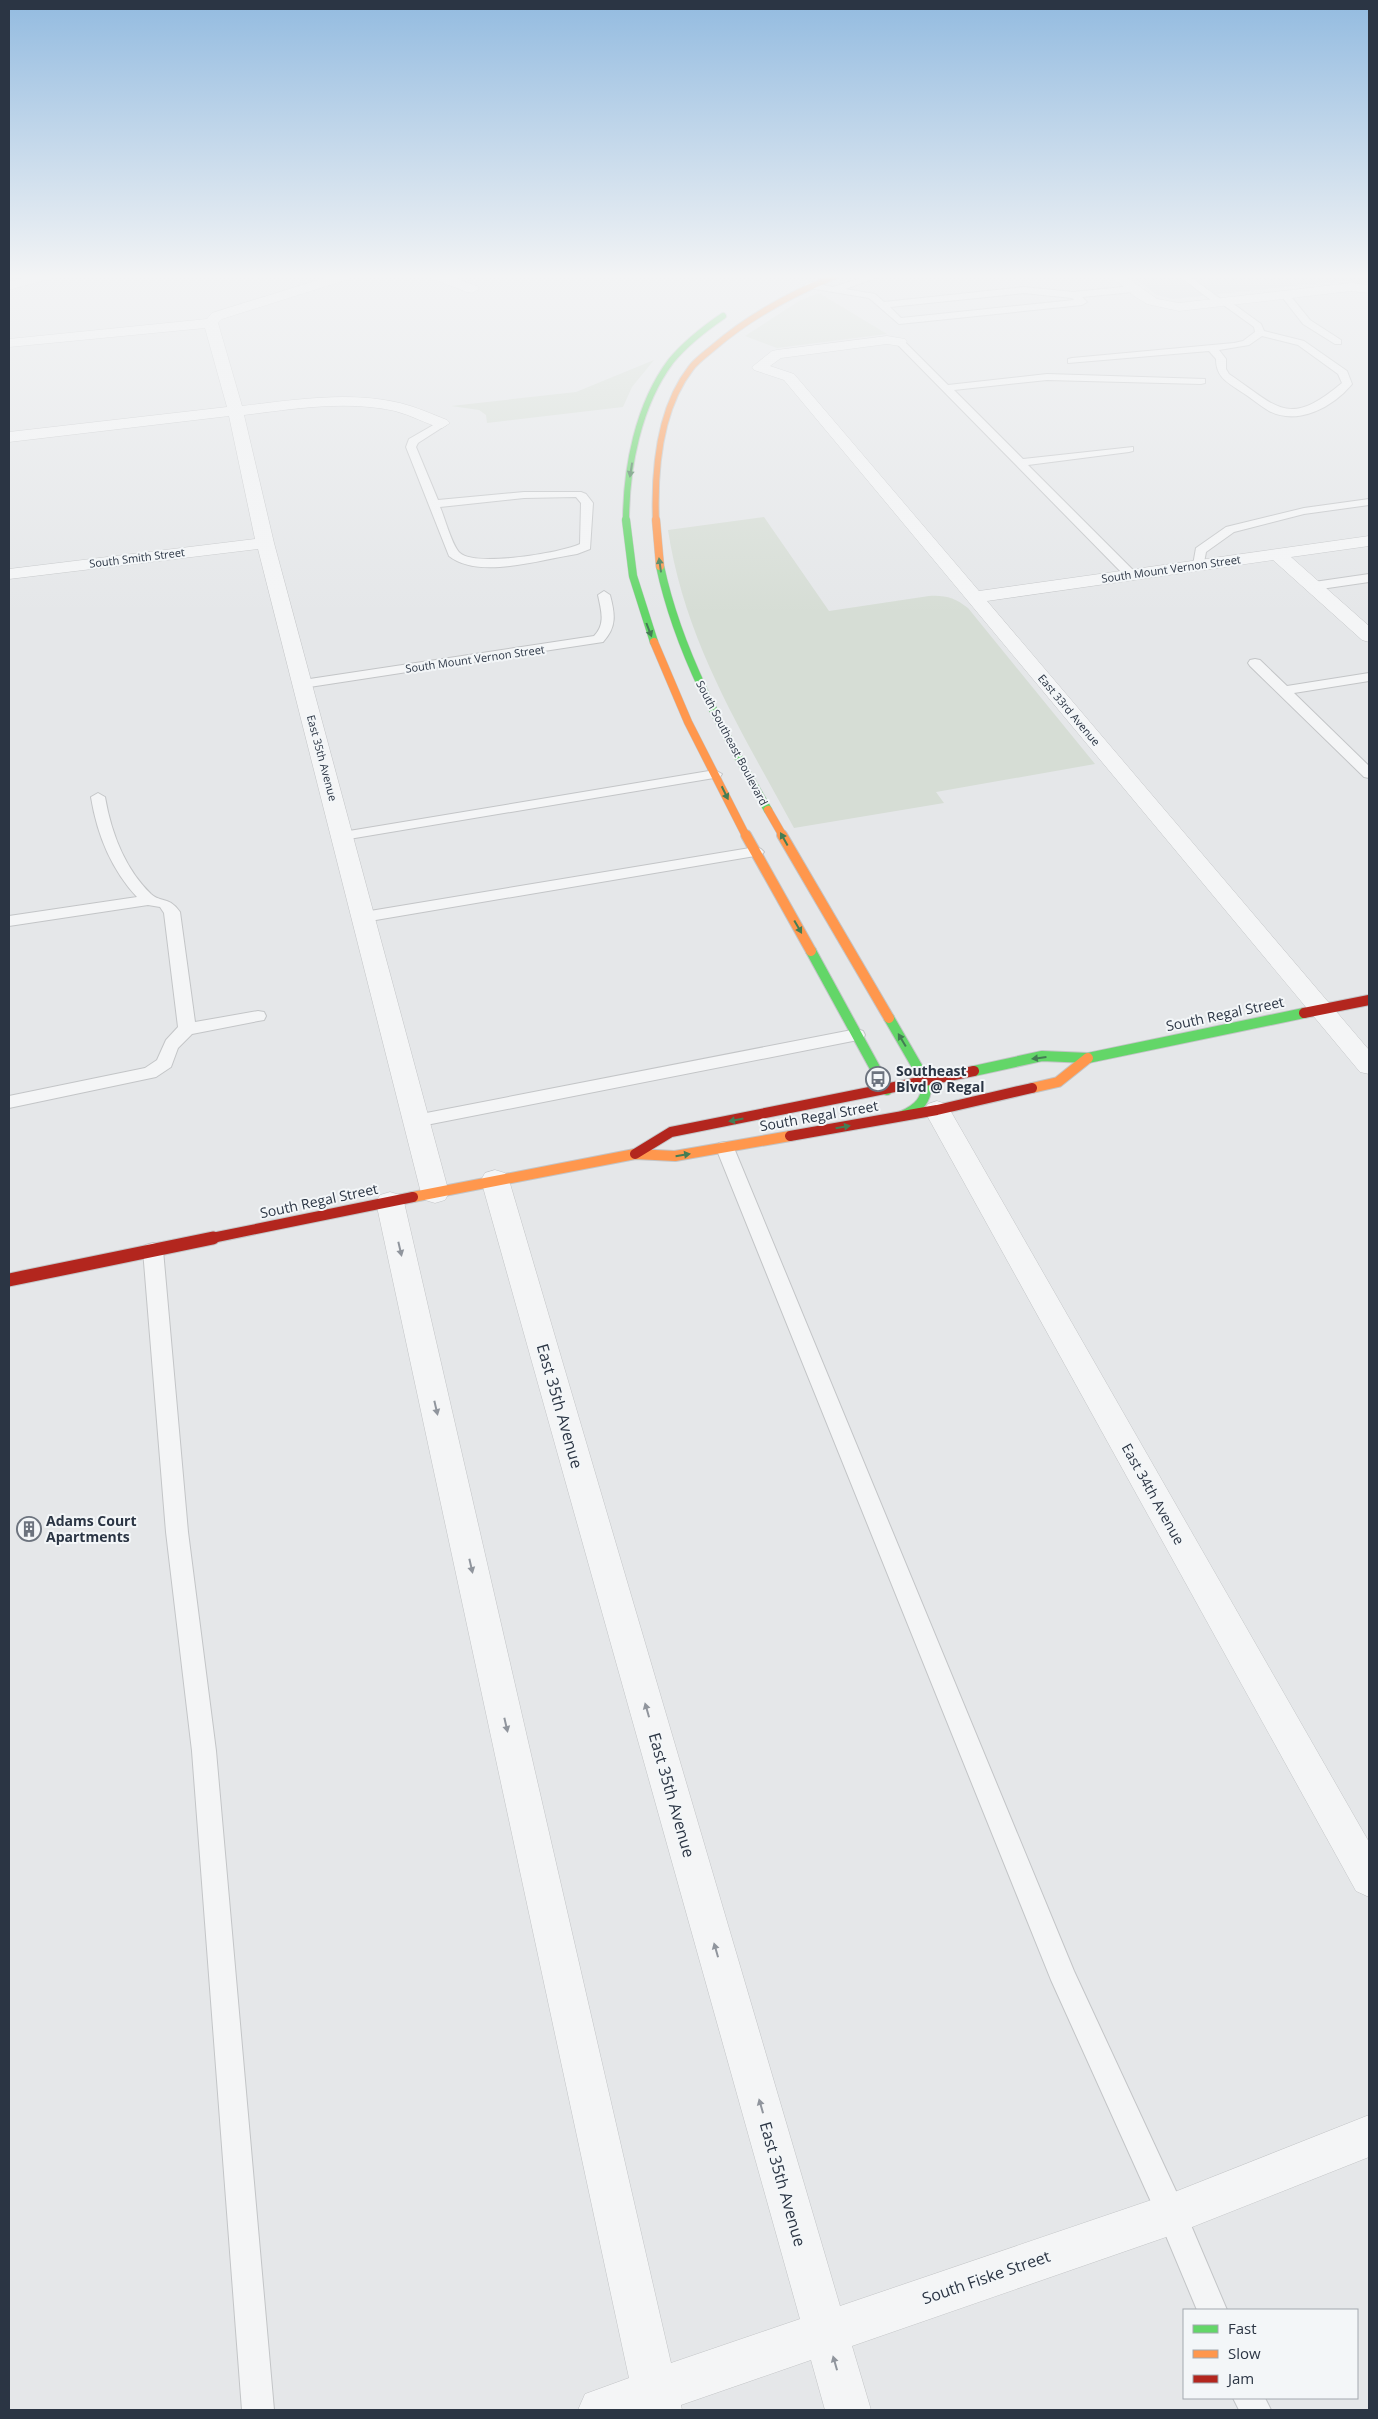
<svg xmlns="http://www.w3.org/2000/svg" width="1378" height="2419" viewBox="0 0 1378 2419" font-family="'Open Sans',sans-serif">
  <rect width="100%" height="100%" fill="#e5e7e9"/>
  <path fill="#d3d7dc" d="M1132,276H1369V283L1341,281L1173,299L1157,295Z"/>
  <g fill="#d6ddd5">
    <path d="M819,293L887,334L777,348L745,336L799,301Z"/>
    <path d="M654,360L632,387L623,407L487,423L486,415L479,410L451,406L576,392Z"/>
    <path d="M764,517L829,611L929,596C946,595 955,598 968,608L1095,764L936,792L944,803L794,828C741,730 685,642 668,530Z"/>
  </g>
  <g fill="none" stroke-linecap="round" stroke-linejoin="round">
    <defs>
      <g id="lane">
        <path d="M867,276H881L845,289L875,294L884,302L1024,287L1073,292L1133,286L1138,289L1133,292L1082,297L1087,302L1082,305L899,324L869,298L809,288L804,285L809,282L833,287ZM1024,293L1072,298L1074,300L901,318L890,307Z"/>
        <path d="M1179,276H1189L1222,300H1228L1261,324L1264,331L1304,341L1347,371L1352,384C1333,407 1298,426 1269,411C1259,405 1250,397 1240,391C1227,382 1216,377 1216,359L1209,351L1068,363V359L1072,358L1234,343L1243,341L1255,332L1254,327L1222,304H1216ZM1262,336L1298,345L1338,374L1342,383C1288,428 1279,408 1229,374L1226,369V359L1219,350L1249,345Z"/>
        <path d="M1282,293H1288L1310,320L1341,340V344H1335L1303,324L1282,297Z"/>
        <path d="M900,339L903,340L948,385L1047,374L1205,379V383L1201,384L1047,380L954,390L1023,459L1133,447V451L1129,452L1028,465L1134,571L1136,574L1134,577H1126L897,344V340Z"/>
        <path d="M442,420L446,421V425L418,443L416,447L438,500L524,492H581L586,494L593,503L590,549L577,554C542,559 479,580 449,556L406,447L409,439ZM576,497L581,503L580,544C561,553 475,567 460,553C452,546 445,518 440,507L524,498Z"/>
        <path d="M1369,499V505L1304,514L1234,532L1206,552L1203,568L1199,569L1193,565L1196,548L1226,527L1304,508Z"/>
        <path d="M1369,574V582L1314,590L1308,586L1314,582Z"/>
        <path d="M604,591L610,595C615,614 617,627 603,642L303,688L296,684L303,680L594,636C606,624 601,610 598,595Z"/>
        <path d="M1255,659L1260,660L1287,686L1369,673V681L1294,693L1369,766V778L1364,777L1250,666L1248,663L1250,660Z"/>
        <path d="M715,770L722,774L720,777L343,840L336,836L343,832Z"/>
        <path d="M98,793L105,797C111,832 125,869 151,894C161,903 169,896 180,912L195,1022L258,1011L264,1012L266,1016L264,1020L258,1021L192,1034L178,1048L171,1067L156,1077L9,1108V1096L145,1068L157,1060L166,1040L178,1027L164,913L160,907L148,905L9,926V916L137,897C111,869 97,834 91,797Z"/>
        <path d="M756,847L761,849L764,852L761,855L364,922L358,920L356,917L358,914L364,912Z"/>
        <path d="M857,1029L863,1031L865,1035L863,1039L416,1127L410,1125L407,1121L410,1117L416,1115Z"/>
        <path d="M725,1142L731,1143L734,1148L1074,1971L1182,2204L1227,2310H1197L1161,2224L1051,1980L716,1148L719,1143Z"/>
        <path d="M153,1243L160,1245L163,1250L188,1532L216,1751L274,2410H242L192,1751L166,1532L143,1250L146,1245Z"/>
        <path d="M1233,2398H1265L1271,2410H1239Z"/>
      </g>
      <g id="street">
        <path d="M30,276H51L49,279L9,290V282Z"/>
        <path d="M331,276H351L349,279L222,319L218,323L242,406C294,400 348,391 400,403C416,407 432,414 447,420L450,423L442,428C426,424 411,415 395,411C345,400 294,409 244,415L274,543L449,1193L445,1200L435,1203L425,1200L421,1193L258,549L9,579V569L255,539L229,416L9,442V432L227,407L205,328L9,347V339L207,319L212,313Z"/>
        <path d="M431,276H449L477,286L479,289L472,293L467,292L433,279Z"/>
        <path d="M1111,276H1125L1157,299L1179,303L1351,283L1369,285V293L1351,291L1179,311L1147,304L1134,296Z"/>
        <path d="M887,336L905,339L907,342L900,346L887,344L781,358L770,366L794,374L979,591L1369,536V546L1291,557L1369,626V642L1362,640L1273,560L987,601L1369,1050V1074L1360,1072L784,380L754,370L752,367L772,351L777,350Z"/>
        <path d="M937,1101L946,1104L950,1110L1369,1842V1897L1356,1891L924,1110L928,1104Z"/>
        <path d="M495,1170L505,1173L509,1180L840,2306L1172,2193L1369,2115V2157L1172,2235L852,2346L871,2410H825L811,2360L681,2405L682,2410H578L585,2394L629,2378L376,1202L380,1195L390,1192L400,1195L404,1202L671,2363L800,2319L481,1180L485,1173Z"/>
      </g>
      <path id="fast-far2" d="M626,522C626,468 638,405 671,361C686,343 704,329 723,316"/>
      <g id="fast-far1">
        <path d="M626,520L633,576L654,642"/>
        <path d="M660,566C679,655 723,731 768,810"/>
      </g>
      <g id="fast">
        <path d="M811,951L887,1090"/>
        <path d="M889,1018L926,1082C928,1100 918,1109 902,1116"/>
        <path d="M974,1071L1042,1056L1088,1058L1304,1013"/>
      </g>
      <path id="slow-far2" d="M656,522C654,471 659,409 691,368C697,360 706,354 714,347C750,316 791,294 835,276"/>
      <g id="slow-far1">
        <path d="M656,520L660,566"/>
        <path d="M654,642L688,722L746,836"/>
        <path d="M768,810L783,836"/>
      </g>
      <g id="slow">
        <path d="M746,835L811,951"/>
        <path d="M782,835L889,1018"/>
        <path d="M1032,1088L1058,1082L1088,1058"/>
        <path d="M413,1197L635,1154L675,1156L790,1136"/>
      </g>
      <g id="jam-far1">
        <path d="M1304,1013L1369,1000"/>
        <path d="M790,1136L937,1110L1032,1088"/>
        <path d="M635,1154L671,1132L974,1071"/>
        <path d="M207,1239L413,1197"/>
      </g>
      <path id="jam" d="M9,1280L213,1238"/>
    </defs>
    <use href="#lane" stroke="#c3c5c7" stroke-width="2"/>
    <use href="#street" stroke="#c3c5c7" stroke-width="1"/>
    <use href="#fast-far2" stroke="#c3c5c7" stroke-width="8"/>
    <use href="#fast-far1" stroke="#c3c5c7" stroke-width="9"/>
    <use href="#fast" stroke="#c3c5c7" stroke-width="12"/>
    <use href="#slow-far2" stroke="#c3c5c7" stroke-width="8"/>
    <use href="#slow-far1" stroke="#c3c5c7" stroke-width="9"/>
    <use href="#slow" stroke="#c3c5c7" stroke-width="12"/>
    <use href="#jam-far1" stroke="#c3c5c7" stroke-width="12"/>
    <use href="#jam" stroke="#c3c5c7" stroke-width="15"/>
    <use href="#lane" fill="#f4f5f6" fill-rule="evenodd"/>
    <use href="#street" fill="#f4f5f6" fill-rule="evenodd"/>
    <use href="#fast-far2" stroke="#63d668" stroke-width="6"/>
    <use href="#fast-far1" stroke="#63d668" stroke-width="8"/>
    <use href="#fast" stroke="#63d668" stroke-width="10"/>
    <use href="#slow-far2" stroke="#ff974d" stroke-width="6"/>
    <use href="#slow-far1" stroke="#ff974d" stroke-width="8"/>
    <use href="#slow" stroke="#ff974d" stroke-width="10"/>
    <use href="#jam-far1" stroke="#b3261e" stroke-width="10"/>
    <use href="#jam" stroke="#b3261e" stroke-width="13"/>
  </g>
  <defs><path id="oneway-solid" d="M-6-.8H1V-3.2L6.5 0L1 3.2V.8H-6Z" transform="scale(1.25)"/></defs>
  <g fill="#447d54">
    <use href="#oneway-solid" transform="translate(631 470) rotate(99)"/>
    <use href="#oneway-solid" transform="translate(660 565) rotate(-98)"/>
    <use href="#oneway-solid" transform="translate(649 630) rotate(69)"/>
    <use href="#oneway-solid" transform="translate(725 793) rotate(64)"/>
    <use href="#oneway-solid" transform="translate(784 839) rotate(-119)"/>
    <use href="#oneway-solid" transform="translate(798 927) rotate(60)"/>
    <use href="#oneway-solid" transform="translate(902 1040) rotate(-121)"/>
    <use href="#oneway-solid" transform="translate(1039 1058) rotate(173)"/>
    <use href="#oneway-solid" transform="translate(736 1120) rotate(169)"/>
    <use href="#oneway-solid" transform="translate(843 1127) rotate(-10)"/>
    <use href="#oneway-solid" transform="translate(683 1155) rotate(-9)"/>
  </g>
  <g fill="#90959d">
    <use href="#oneway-solid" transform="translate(400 1249) rotate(77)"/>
    <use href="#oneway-solid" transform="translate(436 1408) rotate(77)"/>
    <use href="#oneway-solid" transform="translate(471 1566) rotate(77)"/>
    <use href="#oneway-solid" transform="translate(647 1710) rotate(-106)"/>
    <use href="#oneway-solid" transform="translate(506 1725) rotate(77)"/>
    <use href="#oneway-solid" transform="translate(716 1950) rotate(-106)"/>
    <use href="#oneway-solid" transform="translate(761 2106) rotate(-106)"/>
    <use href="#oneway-solid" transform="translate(835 2363) rotate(-106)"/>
  </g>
  <linearGradient id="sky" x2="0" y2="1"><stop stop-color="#93bbe0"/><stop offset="0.45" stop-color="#f3f4f5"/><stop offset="1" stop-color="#f3f4f5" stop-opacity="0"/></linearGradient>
  <rect width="1378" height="614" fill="url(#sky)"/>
  <defs>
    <symbol id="bus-ring" viewBox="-11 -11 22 22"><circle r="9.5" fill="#f3f6f8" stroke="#6c737e" stroke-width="1.5"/><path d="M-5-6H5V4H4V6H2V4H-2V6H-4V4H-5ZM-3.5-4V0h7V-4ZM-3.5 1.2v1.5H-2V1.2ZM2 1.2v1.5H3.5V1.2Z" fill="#6c737e"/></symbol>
    <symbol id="building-ring" viewBox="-11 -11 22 22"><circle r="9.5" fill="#f3f6f8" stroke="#6c737e" stroke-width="1.5"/><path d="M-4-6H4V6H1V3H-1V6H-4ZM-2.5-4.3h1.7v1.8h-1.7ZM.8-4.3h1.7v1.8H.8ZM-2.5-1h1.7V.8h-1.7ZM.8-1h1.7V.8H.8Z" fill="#6c737e"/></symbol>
  </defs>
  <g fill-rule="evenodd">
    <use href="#bus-ring" x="864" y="1065" width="28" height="28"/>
    <use href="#building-ring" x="15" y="1515" width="28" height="28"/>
  </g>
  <g text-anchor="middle" stroke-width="4" stroke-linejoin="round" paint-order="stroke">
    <g font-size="11" fill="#2b3544" stroke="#f3f6f8">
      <text transform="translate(137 558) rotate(-7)" y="4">South Smith Street</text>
      <text transform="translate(1171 569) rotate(-8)" y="4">South Mount Vernon Street</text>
      <text transform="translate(475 659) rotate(-8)" y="4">South Mount Vernon Street</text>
      <text transform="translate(1069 710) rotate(50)" y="4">East 33rd Avenue</text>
      <text transform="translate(732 743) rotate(62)" y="4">South Southeast Boulevard</text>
      <text transform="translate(322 758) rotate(75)" y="4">East 35th Avenue</text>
    </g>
    <g font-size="14" fill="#2b3544" stroke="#f3f6f8">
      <text transform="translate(1225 1014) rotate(-12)" y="5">South Regal Street</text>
      <text transform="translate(819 1116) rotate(-10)" y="5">South Regal Street</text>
      <text transform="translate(319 1201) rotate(-12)" y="5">South Regal Street</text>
      <text transform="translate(1153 1494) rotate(61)" y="5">East 34th Avenue</text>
    </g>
    <g font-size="14" font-weight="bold" fill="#2b3544" stroke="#f3f6f8" text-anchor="start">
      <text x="896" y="1076">Southeast<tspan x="896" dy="16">Blvd @ Regal</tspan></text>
      <text x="46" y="1526">Adams Court<tspan x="46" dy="16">Apartments</tspan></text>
    </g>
    <g font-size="16" fill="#2b3544" stroke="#f3f6f8">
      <text transform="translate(560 1406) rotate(74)" y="6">East 35th Avenue</text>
      <text transform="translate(672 1795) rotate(74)" y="6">East 35th Avenue</text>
      <text transform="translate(783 2184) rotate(74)" y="6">East 35th Avenue</text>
      <text transform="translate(986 2277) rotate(-19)" y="6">South Fiske Street</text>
    </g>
  </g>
  <rect width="1378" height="2419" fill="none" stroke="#2b3544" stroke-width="20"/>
  <rect x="1183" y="2309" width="175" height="90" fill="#f3f6f8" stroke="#a3a9b0"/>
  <rect x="1193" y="2325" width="25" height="8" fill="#63d668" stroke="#a3a9b0"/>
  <text x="1228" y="2334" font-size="15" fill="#2b3544">Fast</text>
  <rect x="1193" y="2350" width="25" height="8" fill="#ff974d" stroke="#a3a9b0"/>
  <text x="1228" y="2359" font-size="15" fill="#2b3544">Slow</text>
  <rect x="1193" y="2375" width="25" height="8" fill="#b3261e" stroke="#a3a9b0"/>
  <text x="1228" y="2384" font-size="15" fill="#2b3544">Jam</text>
</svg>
